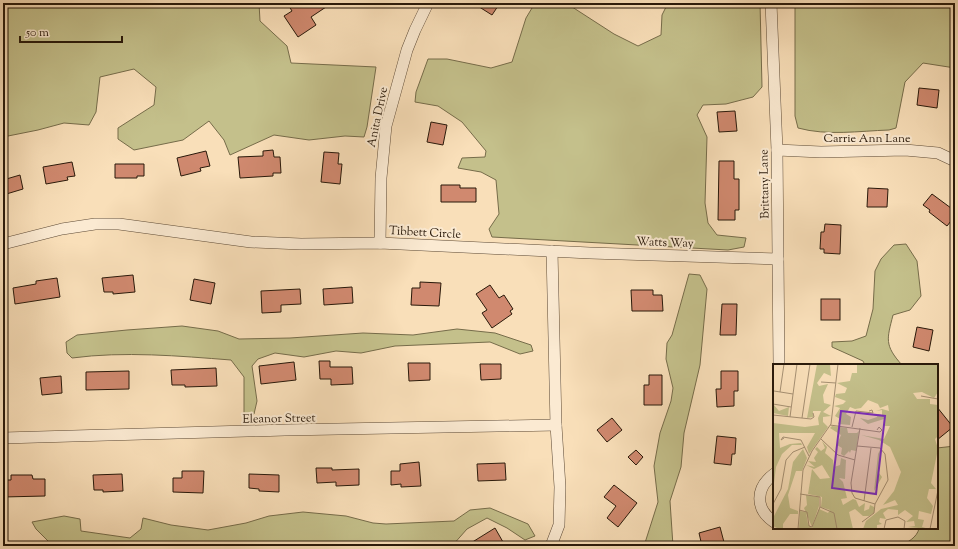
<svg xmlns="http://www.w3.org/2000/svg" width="958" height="549" viewBox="0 0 958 549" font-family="'Sorts Mill Goudy',serif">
  <rect width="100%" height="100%" fill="#f9dfb9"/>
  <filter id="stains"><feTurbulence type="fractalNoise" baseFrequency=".005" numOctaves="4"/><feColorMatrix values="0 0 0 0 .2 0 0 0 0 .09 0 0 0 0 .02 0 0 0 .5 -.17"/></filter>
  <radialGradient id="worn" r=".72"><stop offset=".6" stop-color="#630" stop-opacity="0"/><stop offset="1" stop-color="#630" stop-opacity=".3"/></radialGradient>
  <g fill="#c4c08b" stroke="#766c4a">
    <path d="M3,3H259L260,21L287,46L291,63L376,67L367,127L364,137L345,136L309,140L274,135L230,155L224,140L209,121L183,140L134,150L118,139V128L154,105L156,87L134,69L100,77L96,112L89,125L64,123L38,130L3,137Z"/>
    <path d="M535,3H566L614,34L638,46L661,35L662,15L668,3H760L762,87L753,97L726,104L703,105L697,115L707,137L705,203L708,223L717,235L746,238L744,247L728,250L492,237L489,229L499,214L496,180L481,172L458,168L462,158L485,157L486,151L462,122L438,106L415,102L416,92L428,59H447L491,68L512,62L526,18Z"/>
    <path d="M795,3H955V68L923,63L905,82L896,128L889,130C859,131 827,136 798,128L795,116Z"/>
    <path d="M906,244L917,261L921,296L910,310L893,315C887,339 884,345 902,365H865L863,361L832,347V342L852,341L866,336L873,309L875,271L881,259L894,245Z"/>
    <path d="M689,274L700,275L707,289L700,365L684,433L681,467L670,501L673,546H644L658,502L654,466L660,433L671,401L673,388L666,359L667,343L672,335Z"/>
    <path d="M182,326L218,331L239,339L290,338L363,333L413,335L457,329L495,333L531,345L533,351L520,354L490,342L395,346L361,353L336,351L304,357L275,353L258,359L252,366L257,401L254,414H244V377L231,360C179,356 124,351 72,358L67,353L66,342L77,335L127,330Z"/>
    <path d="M955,446V546H898C906,544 918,537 919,528H937V448Z"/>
    <path d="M490,508L528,524L535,536L525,540L507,528L487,518L467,529L452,546H53L36,529L32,522L64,516L80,519L81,531L130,538L141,529L143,518L171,525L208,530L246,523L269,516L303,512L346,516L373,523L386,524L454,521L470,510Z"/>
  </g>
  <g fill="#d0896f" stroke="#29190a">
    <path d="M287,3H332L311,17L316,25L298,37L284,16L292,11Z"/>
    <path d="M473,3H500L492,15Z"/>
    <path d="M919,88L939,90L937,108L917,105Z"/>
    <path d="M735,111L737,131L719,132L717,112Z"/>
    <path d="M431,122L447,125L443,145L427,142Z"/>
    <path d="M273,150L274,157H280L281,173H273V176L240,178L238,157L263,156V151Z"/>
    <path d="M206,151L210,166L200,168L201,171L181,176L177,158Z"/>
    <path d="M324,152L339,153L338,164H342L340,184L321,182Z"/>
    <path d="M719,161H734V179H739V210H735V220H718Z"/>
    <path d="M72,162L75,176L67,177L68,180L46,184L43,167Z"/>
    <path d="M115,164H144V176H137V178H115Z"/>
    <path d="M20,175L23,189L3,195V180Z"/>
    <path d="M441,185H460V188H476V202H441Z"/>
    <path d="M868,188L888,189L887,207H867Z"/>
    <path d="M932,194L955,211V216L947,226L929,212L930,210L923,205Z"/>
    <path d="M825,224L841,225L840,254L824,253V249H820L821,232H824Z"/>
    <path d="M133,275L135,292L113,294V292H104L102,278Z"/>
    <path d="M57,278L60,297L15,304L13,288L36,284V281Z"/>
    <path d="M194,279L215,283L211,304L190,300Z"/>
    <path d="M420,282L441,283L439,306L411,305L412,288H420Z"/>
    <path d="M490,285L499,298L504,295L513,309L510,311L512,314L492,328L482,313L487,310L476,294Z"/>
    <path d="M352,287L353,303L324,305L323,289Z"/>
    <path d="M300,289L301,304L281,305V312L262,313L261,291Z"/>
    <path d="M631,290H653V295H662L663,311H632Z"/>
    <rect x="821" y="299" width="19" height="21"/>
    <path d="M722,304H737L736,335H720Z"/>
    <path d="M917,327L933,330L929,351L913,347Z"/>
    <path d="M319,361H330V367H352L353,384L331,385V379H320Z"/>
    <path d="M294,362L296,380L261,384L259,366Z"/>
    <path d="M408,363H430V380L409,381Z"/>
    <path d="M480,364H501V379L481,380Z"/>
    <path d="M216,368L217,386L185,387V385H172L171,370Z"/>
    <path d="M129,371V389L86,390V372Z"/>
    <path d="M721,371H738V391H734V406L717,407L716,389H721Z"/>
    <path d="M649,375H662V405H644V385H649Z"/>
    <path d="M61,376L62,393L42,395L40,378Z"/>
    <path d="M937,407L953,427L937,440Z"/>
    <path d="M612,418L622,430L607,442L597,430Z"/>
    <path d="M717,436L736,438L735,454H732L731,465L714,463Z"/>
    <path d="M636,450L643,457L636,465L628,457Z"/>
    <path d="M419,462L421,486L401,487V484L391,485V471H400V464Z"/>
    <path d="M505,463L506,480L478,481L477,464Z"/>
    <path d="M316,468H332V470L359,469V485L336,486V482L317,483Z"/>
    <path d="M182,471H204L203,493L173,492V478H182Z"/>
    <path d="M122,474L123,491L103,492V490H94L93,475Z"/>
    <path d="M249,474L279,475V492L259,491V489L249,488Z"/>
    <path d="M11,475H32L33,479H45V496L3,497V480H11Z"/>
    <path d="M614,485L637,503L618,527L607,518L616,506L604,497Z"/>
    <path d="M720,527L725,546H702L699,533Z"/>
    <path d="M495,528L503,542L498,546H466Z"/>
  </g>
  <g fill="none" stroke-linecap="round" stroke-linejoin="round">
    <defs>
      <g id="minor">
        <path d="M771,3L777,150L779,365"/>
        <path d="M777,150L821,152L905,150L938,153L955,161"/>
        <path d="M380,243L381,178L386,126L407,50L415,30L428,3"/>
        <path d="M3,244L62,229L95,224H119L251,242L301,244L380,243L590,253L778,259"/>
        <path d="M3,438L285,430L556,425"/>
        <path d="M774,474C755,488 755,509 774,522"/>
        <path d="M551,546L559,525L560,487L556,425L552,251"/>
      </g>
    </defs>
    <use href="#minor" stroke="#5d4a36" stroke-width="12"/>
    <use href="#minor" stroke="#fbead2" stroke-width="11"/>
  </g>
  <g text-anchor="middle" stroke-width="4" stroke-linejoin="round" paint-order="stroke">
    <g font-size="12" fill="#29190a" stroke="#fbead2">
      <text transform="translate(377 117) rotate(-78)" y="4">Anita Drive</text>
      <text x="867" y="142">Carrie Ann Lane</text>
      <text transform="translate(764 184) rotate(-91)" y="4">Brittany Lane</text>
      <text transform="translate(425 232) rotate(3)" y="4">Tibbett Circle</text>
      <text transform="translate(665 242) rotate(2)" y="4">Watts Way</text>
      <text transform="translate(279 418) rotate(-1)" y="4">Eleanor Street</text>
    </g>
  </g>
  <g transform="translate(773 364)">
    <rect width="165" height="165" fill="#f9dfb9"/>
    <path d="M44,0H57L58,12L51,9L44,19L46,22L55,20L50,31L51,39L58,41L50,48L58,52L50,53V58L55,63L36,90L34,83L42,69H6L7,84L17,80L28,79L29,81H19L9,90L3,103L0,127V59L32,63L46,61L45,54L48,47H40V53L34,54ZM84,0H165V28L161,34L149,28L140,29L144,35H157V40L165,41V72L162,75L165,85L158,119L163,125H156L154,134L160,142L158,150L146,147L145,155L151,156L149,163L156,165L135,163L142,162L141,157L133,158L140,152L132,146L125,151V146L115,145L110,149L113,155L107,154L106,158L109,160L104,161V165H90L93,157L108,145L125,141L122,136L110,141L121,127L128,108L117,83L106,76L88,71L111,75L117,62H111V55L95,60L87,54L95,56L104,53L105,50L109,51V46L103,47L109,45L116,47L115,41L107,44L105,40L95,36L88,44L82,45L77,43L73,50L78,53L77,61L65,60L67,55L62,52L67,44L61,42L70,40L73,37L62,33L63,30L72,29L74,24L64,19L77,17L79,9H84ZM0,40L6,47L16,43L15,52L0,49ZM59,62L74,64L75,69H84L86,67L83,87L78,86L77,89L76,87L71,92L68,90L69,84L64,81L68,71L57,64ZM49,77L54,83L52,89L60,96L61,103L67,101L68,94L73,96L72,115L66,114L70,118L74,134L68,135L70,141L80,135L83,136L86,143L92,139L91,147L96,145L97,141L101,143V149L96,152H90L82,145L76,148L80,165H26L27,147L33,148L35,160L39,164L46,145L55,149L57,146L48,143L49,133L35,130L39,105L47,115L57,114L49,101L41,105L33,101L42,103L35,97L43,98L41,94L45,88L42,85L44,83L48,87L52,84ZM30,85L34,94L29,107H23L15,131L17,144L25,147V150H17L10,160V165H6L0,162V154L15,125L20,98ZM107,86L106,109L109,113L101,127L105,90ZM33,131L46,133V142L39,163L31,144L34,141Z" fill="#c4c08b"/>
    <path fill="none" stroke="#a69073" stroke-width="1" d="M0,7V34M48,18L63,19M1,27L20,30M7,28L11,0M148,32L165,35M0,40L18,43M0,51L38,55L41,53L40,49M17,53L24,0M29,54L37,0M57,61L107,68L109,66L106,63L104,66M79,63L83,47L100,49L99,46L96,47M11,74L8,76L10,73L28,76L36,92M48,75L65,91L82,96M84,82L107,84L112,90L115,116L102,140L82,134L79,129L78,119L87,64M27,130L47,133V143L61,149L64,165M91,137L98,84M0,140L8,125L13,96L20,88L32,83M26,146L34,148L36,162L39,163L47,143M89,158L101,149L102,140M25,165L30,106L39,87L58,60L65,0M111,165L113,156L125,153L132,157L131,165M157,165L165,126"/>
    <path fill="#7b2cbf" fill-opacity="0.15" stroke="#7b2cbf" stroke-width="2" d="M68,47L112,52L103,130L59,124Z"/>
    <rect width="165" height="165" fill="none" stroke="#29190a" stroke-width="2"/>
  </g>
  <rect width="958" height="549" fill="none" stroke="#f9dfb9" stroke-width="16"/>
  <rect x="4" y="4" width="950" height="541" fill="none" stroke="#29190a" stroke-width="2"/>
  <rect x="8" y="8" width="942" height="533" fill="none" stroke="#29190a"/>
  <path d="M20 36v6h102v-6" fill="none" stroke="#29190a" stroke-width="2"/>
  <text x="26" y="36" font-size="12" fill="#29190a" stroke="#fbead2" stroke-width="3" paint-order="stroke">50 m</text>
  <rect width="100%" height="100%" filter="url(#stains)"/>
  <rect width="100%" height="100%" fill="url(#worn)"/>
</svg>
